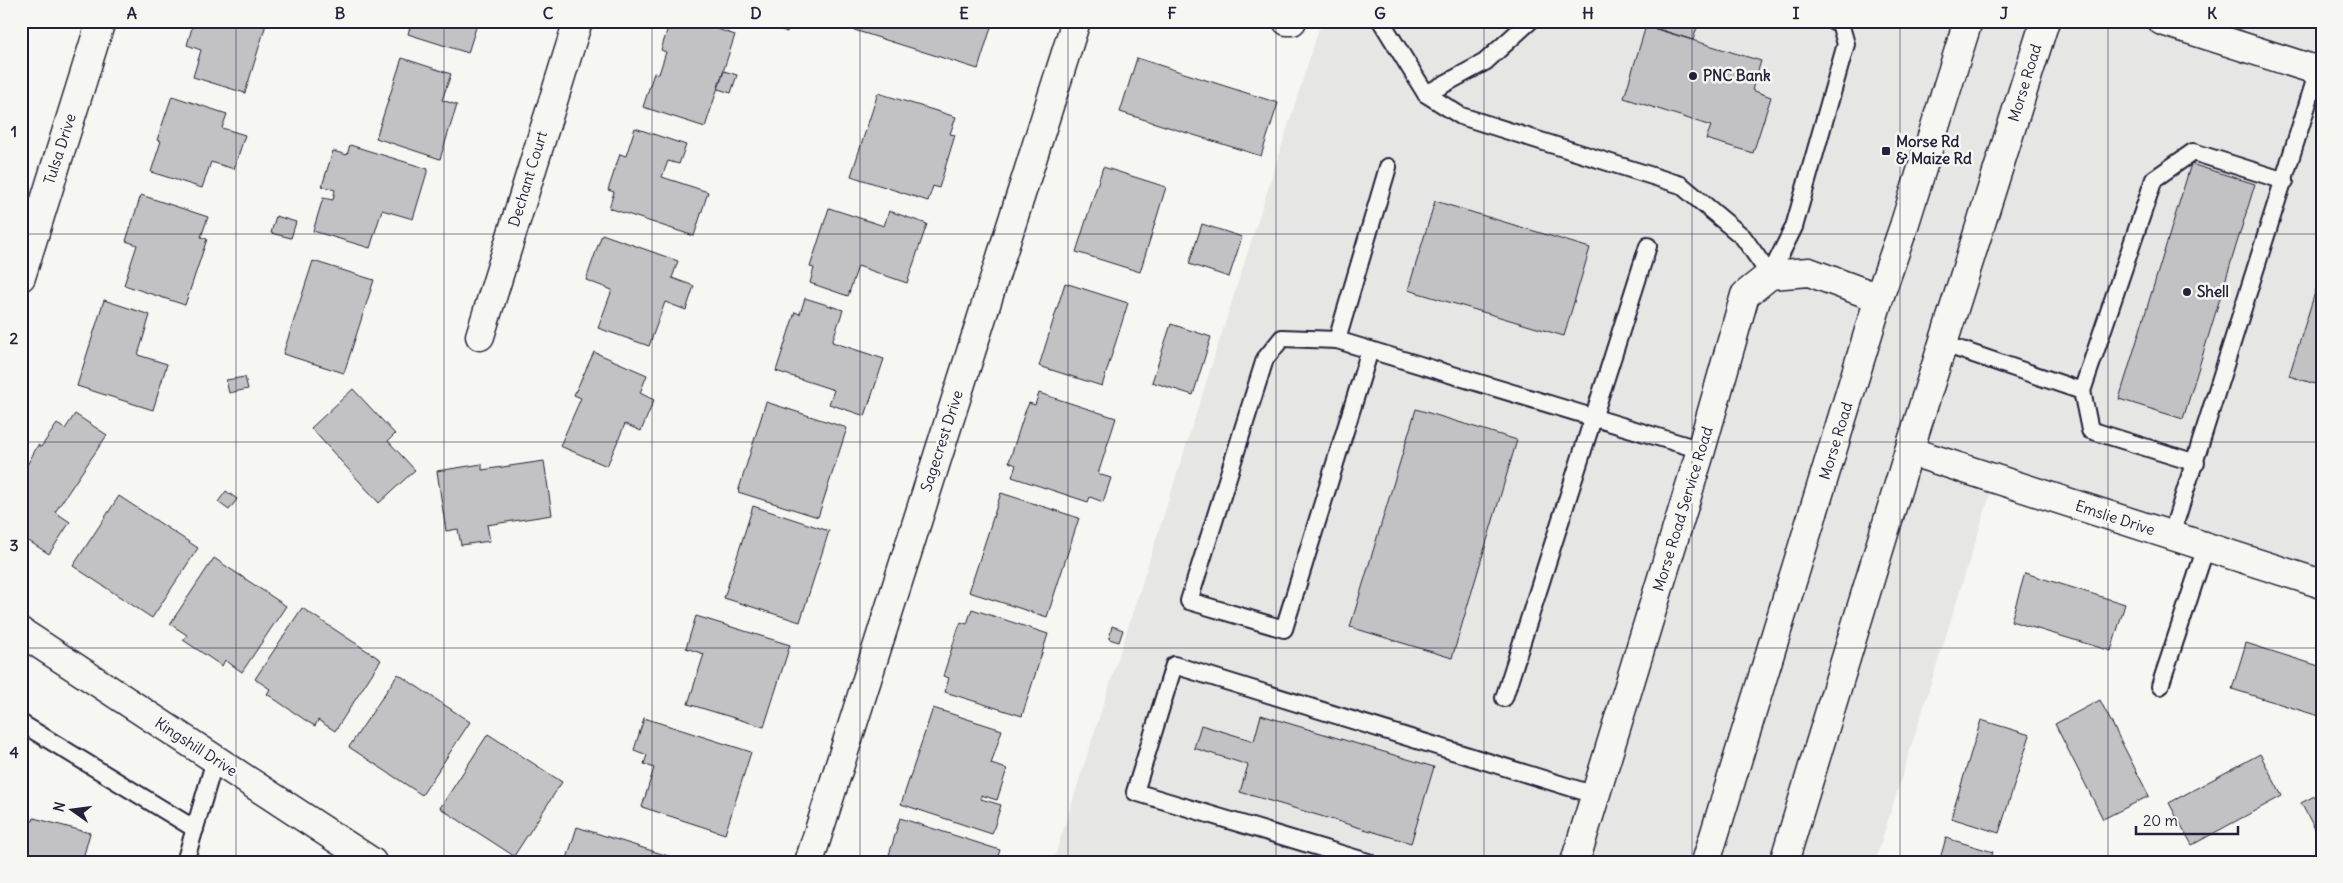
<svg xmlns="http://www.w3.org/2000/svg" width="2343" height="883" viewBox="0 0 2343 883" font-family="Delius,sans-serif">
  <rect width="100%" height="100%" fill="#f6f6f2"/>
  <filter id="ink" filterUnits="userSpaceOnUse"><feTurbulence type="fractalNoise" baseFrequency=".02" numOctaves="2"/><feDisplacementMap in="SourceGraphic" scale="10" xChannelSelector="R" yChannelSelector="G"/><feConvolveMatrix kernelMatrix="1 2 1 2 8 2 1 2 1" color-interpolation-filters="sRGB"/></filter>
  <g filter="url(#ink)">
    <path fill="#e6e6e4" d="M1336,21H2322V584L1995,479L1875,862H1053L1319,29Z"/>
    <g fill="#c2c2c4" stroke="#22223b">
      <path d="M194,21H267L245,93L193,77L201,50L187,45Z"/>
      <path d="M412,21H478L468,53L408,34Z"/>
      <path d="M670,21H694L735,35L705,127L643,107L654,73L659,74L666,52L661,50Z"/>
      <path d="M779,21L791,22L787,32L777,28Z"/>
      <path d="M833,21H993L978,69L832,23Z"/>
      <path d="M1650,21H1699L1693,40L1649,26Z"/>
      <path d="M1646,26L1761,61L1752,90L1771,97L1753,153L1706,139L1711,126L1624,98Z"/>
      <path d="M402,58L451,74L442,100L457,105L440,159L376,138Z"/>
      <path d="M1137,58L1278,103L1261,156L1120,112Z"/>
      <path d="M724,71L737,75L731,93L718,89Z"/>
      <path d="M878,93L956,117L950,134L955,135L939,188L933,186L928,201L851,176Z"/>
      <path d="M172,96L227,114L222,128L245,135L234,169L211,162L202,188L151,172L161,141L157,140Z"/>
      <path d="M635,128L686,145L679,164L668,161L662,177L708,192L694,236L609,208L614,192L608,190L620,154L626,156Z"/>
      <path d="M350,145L428,169L413,219L382,210L370,248L313,231L323,198L333,200L335,190L322,186L333,151L347,155Z"/>
      <path d="M2191,164L2255,184L2183,419L2119,399Z"/>
      <path d="M1103,167L1166,187L1140,272L1076,252Z"/>
      <path d="M141,195L208,217L201,237L207,239L185,305L124,285L137,245L126,241Z"/>
      <path d="M1435,201L1590,248L1564,336L1408,290Z"/>
      <path d="M829,208L884,226L889,211L927,224L907,283L858,266L848,296L810,283L814,268L810,267Z"/>
      <path d="M276,216L296,222L291,238L271,233Z"/>
      <path d="M1202,224L1242,237L1229,277L1189,264Z"/>
      <path d="M602,234L678,261L672,278L694,286L686,310L665,302L649,346L598,328L612,290L586,280Z"/>
      <path d="M313,261L374,280L344,373L283,354Z"/>
      <path d="M2322,270V386L2289,376Z"/>
      <path d="M1065,283L1128,303L1102,386L1039,366Z"/>
      <path d="M805,298L843,310L832,342L884,359L865,416L829,404L834,390L776,371L795,312L800,314Z"/>
      <path d="M104,300L150,315L138,355L167,364L153,410L77,386Z"/>
      <path d="M1171,324L1211,337L1193,395L1152,382Z"/>
      <path d="M594,352L647,375L640,393L654,400L641,431L625,424L607,466L560,446L581,398L574,395Z"/>
      <path d="M245,377L248,389L229,393L226,380Z"/>
      <path d="M353,389L395,434L388,441L415,470L379,503L311,428Z"/>
      <path d="M1039,393L1116,418L1098,474L1111,478L1103,502L1090,497L1088,502L1012,477L1016,465L1009,462L1025,412L1029,403L1035,405Z"/>
      <path d="M766,402L847,428L818,517L738,492Z"/>
      <path d="M1416,409L1517,440L1452,658L1350,627Z"/>
      <path d="M75,414L107,435L55,512L70,522L49,554L21,536V476L38,445L41,447L57,424L65,429Z"/>
      <path d="M544,461L552,515L487,525L490,541L461,545L458,529L446,531L437,471L482,464V470Z"/>
      <path d="M226,491L237,499L229,510L218,502Z"/>
      <path d="M1001,493L1079,518L1047,617L969,592Z"/>
      <path d="M119,496L198,548L152,618L73,566Z"/>
      <path d="M753,506L829,531L800,622L724,598Z"/>
      <path d="M214,558L286,606L242,672L225,660L222,666L183,640L187,635L170,624Z"/>
      <path d="M2025,573L2125,604L2111,651L2011,621Z"/>
      <path d="M302,608L381,660L335,731L318,720L315,726L308,722L267,694L270,689L255,679Z"/>
      <path d="M972,609L1048,634L1022,716L945,692L949,678L943,676L958,629L961,622L967,624Z"/>
      <path d="M696,616L790,645L764,727L688,704L704,654L686,648Z"/>
      <path d="M1112,626L1123,630L1119,642L1109,639Z"/>
      <path d="M2246,643L2322,667V717L2232,689Z"/>
      <path d="M398,674L470,722L422,795L349,747Z"/>
      <path d="M2100,700L2149,796L2103,819L2055,724Z"/>
      <path d="M933,708L1002,730L991,764L1007,769L997,800L981,795V799L1001,805L992,834L901,804Z"/>
      <path d="M1261,715L1434,767L1411,843L1240,792L1248,765L1194,748L1201,725L1254,741Z"/>
      <path d="M644,718L751,752L725,834L642,807L654,768L644,764L647,755L634,750Z"/>
      <path d="M1981,720L2030,735L1999,833L1951,818Z"/>
      <path d="M488,734L562,782L514,856L440,808Z"/>
      <path d="M2260,754L2282,796L2192,845L2169,803Z"/>
      <path d="M2322,792V842L2301,803Z"/>
      <path d="M21,818L33,821L34,818L90,833L82,862H21Z"/>
      <path d="M900,818L1000,850L996,862H887Z"/>
      <path d="M577,827L687,862H566Z"/>
      <path d="M1946,838L1993,852L1990,862H1939Z"/>
    </g>
    <g fill="none" stroke-linecap="round" stroke-linejoin="round">
      <defs>
        <g id="service">
          <path d="M1381,21L1426,94L1461,116L1681,185L1743,237L1770,275L1794,227L1846,44L1840,23L1834,21"/>
          <path d="M1426,94L1485,62L1530,21"/>
          <path d="M1388,167L1337,340L1701,450"/>
          <path d="M1337,340L1282,338L1265,359L1189,601L1284,629L1370,350"/>
          <path d="M1944,344L2082,391L2154,179L2193,152L2285,181"/>
          <path d="M2082,391L2090,430L2196,463"/>
          <path d="M2171,536L2318,71"/>
          <path d="M2160,686L2206,547"/>
          <path d="M1504,698L1648,246"/>
          <path d="M21,723L195,829"/>
          <path d="M185,862L215,760"/>
          <path d="M1368,862L1135,792L1174,665L1595,795"/>
        </g>
        <g id="minor">
          <path d="M1287,21H1292"/>
          <path d="M21,277L101,21"/>
          <path d="M480,336L578,21"/>
          <path d="M1909,451L2322,584"/>
          <path d="M21,632L372,862"/>
          <path d="M809,862L1076,21"/>
          <path d="M1575,862L1701,450L1745,295L1770,275L1809,272L1879,298"/>
        </g>
        <path id="tertiary" d="M2162,21L2322,72"/>
        <g id="primary">
          <path d="M1706,862L1879,298L1904,226L1968,21"/>
          <path d="M1784,862L1909,451L2045,21"/>
        </g>
      </defs>
      <use href="#service" stroke="#22223b" stroke-width="20"/>
      <use href="#minor" stroke="#22223b" stroke-width="31"/>
      <use href="#tertiary" stroke="#22223b" stroke-width="31"/>
      <use href="#primary" stroke="#22223b" stroke-width="31"/>
      <use href="#service" stroke="#f6f6f2" stroke-width="16"/>
      <use href="#minor" stroke="#f6f6f2" stroke-width="28"/>
      <use href="#tertiary" stroke="#f6f6f2" stroke-width="28"/>
      <use href="#primary" stroke="#f6f6f2" stroke-width="28"/>
    </g>
  </g>
  <path fill="none" stroke="#22223b" stroke-width="1" stroke-opacity="0.55" d="M236,21V862M444,21V862M652,21V862M860,21V862M1068,21V862M1276,21V862M1484,21V862M1692,21V862M1900,21V862M2108,21V862M21,234H2322M21,442H2322M21,648H2322"/>
  <g fill="#22223b" stroke="#f6f6f2" stroke-width="2">
    <circle cx="1693" cy="76" r="5"/>
    <rect x="1881" y="146" width="10" height="10" rx="2.5"/>
    <circle cx="2187" cy="292" r="5"/>
  </g>
  <g text-anchor="middle" stroke-width="5" stroke-linejoin="round" paint-order="stroke">
    <g font-size="15" font-weight="bold" fill="#22223b" stroke="#f6f6f2" text-anchor="start">
      <text x="1703" y="81">PNC Bank</text>
      <text x="1896" y="147">Morse Rd<tspan x="1896" dy="17">&amp; Maize Rd</tspan></text>
      <text x="2197" y="297">Shell</text>
    </g>
    <g font-size="15" fill="#22223b" stroke="#f6f6f2">
      <text transform="translate(2025 83) rotate(-73)" y="5">Morse Road</text>
      <text transform="translate(60 149) rotate(-72)" y="5">Tulsa Drive</text>
      <text transform="translate(528 179) rotate(-73)" y="5">Dechant Court</text>
      <text transform="translate(942 441) rotate(-72)" y="5">Sagecrest Drive</text>
      <text transform="translate(1836 441) rotate(-73)" y="5">Morse Road</text>
      <text transform="translate(1683 509) rotate(-73)" y="5">Morse Road Service Road</text>
      <text transform="translate(2115 518) rotate(18)" y="5">Emslie Drive</text>
      <text transform="translate(196 747) rotate(33)" y="5">Kingshill Drive</text>
    </g>
  </g>
  <rect width="2343" height="883" fill="none" stroke="#f6f6f2" stroke-width="55"/>
  <g transform="translate(72 810) rotate(284)" stroke="#f6f6f2" stroke-width="4" paint-order="stroke">
  <path d="M0-4L9 19L0 12L-9 19Z" fill="#22223b"/>
  <text y="-8" font-size="14" font-weight="bold" text-anchor="middle" fill="#22223b">N</text>
  </g>
  <path d="M2136 826v8h102v-8" fill="none" stroke="#22223b" stroke-width="2.5"/>
  <text x="2143" y="826" font-size="15" fill="#22223b" stroke="#f6f6f2" stroke-width="4" paint-order="stroke">20 m</text>
  <rect x="28" y="28" width="2288" height="828" fill="none" stroke="#22223b" stroke-width="2"/>
  <g font-size="16" text-anchor="middle" font-weight="bold" fill="#22223b">
    <text x="132" y="19">A</text>
    <text x="340" y="19">B</text>
    <text x="548" y="19">C</text>
    <text x="756" y="19">D</text>
    <text x="964" y="19">E</text>
    <text x="1172" y="19">F</text>
    <text x="1380" y="19">G</text>
    <text x="1588" y="19">H</text>
    <text x="1796" y="19">I</text>
    <text x="2004" y="19">J</text>
    <text x="2212" y="19">K</text>
    <text x="14" y="137">1</text>
    <text x="14" y="344">2</text>
    <text x="14" y="551">3</text>
    <text x="14" y="758">4</text>
  </g>
</svg>
